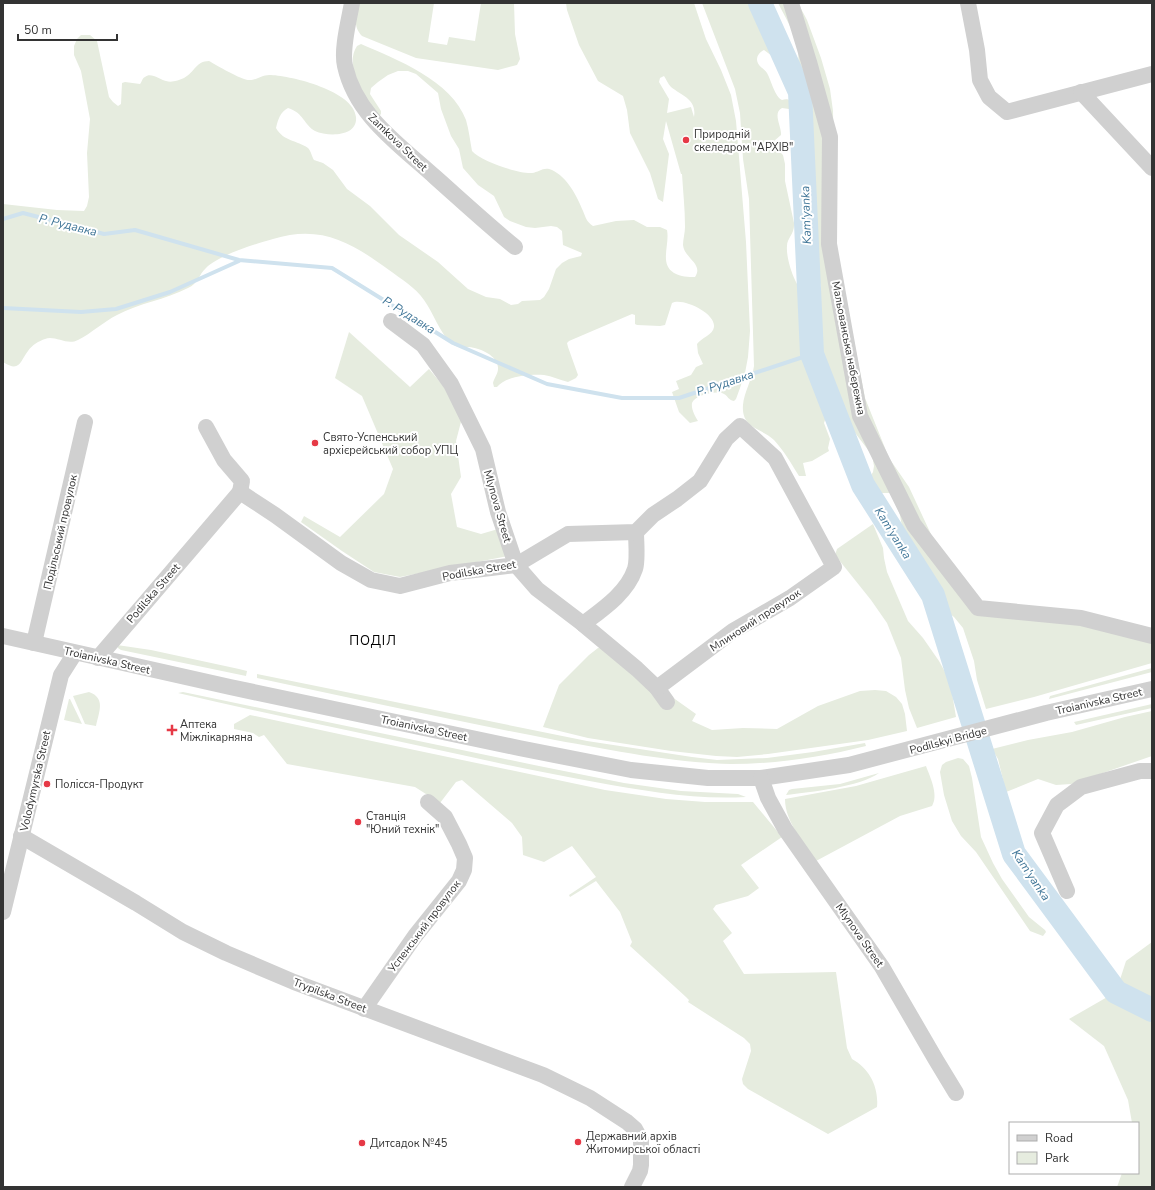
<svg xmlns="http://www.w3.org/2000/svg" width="1155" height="1190" viewBox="0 0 1155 1190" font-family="'Nunito Sans',sans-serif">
  <rect width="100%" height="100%" fill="#fff"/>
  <g fill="#e6ecdf" fill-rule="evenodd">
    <path d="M358,3H434L428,42L447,45L449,37L475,41L481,3H514L515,34L520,59L517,65L498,70L416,58L362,36C352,26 357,16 358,3Z"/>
    <path d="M566,3H694L706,39L721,70L731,95L736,121L746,242L750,331L748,357L745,373L740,388L736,399L734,401C728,400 728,396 724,394C717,390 695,395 692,403C691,409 695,416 698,421L690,423L679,412L672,392L679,389L676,381L691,375L696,367L703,364L698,353L697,344C701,338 713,335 714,327C716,313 682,297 672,303L665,325L660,326L637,325L635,324V315L632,314L569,341L567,343L568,347L578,375L576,378L568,382C560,380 552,376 544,375C530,374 506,376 497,387H494L493,383C494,378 498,374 498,369C499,356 480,348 469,347C463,347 457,348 452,344C440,334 433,312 424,300C415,287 401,279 389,270C352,243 321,224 273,239C255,244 219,255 206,268C199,274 198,284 188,288C165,300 139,303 117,315C103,322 92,333 78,340C67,346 55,335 45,339C39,341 32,345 28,351C20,361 20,373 3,362V204L57,210L84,211L87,206L89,197L87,153L90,119L81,71L74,55V46L77,39L81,35H90L97,41L109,97L113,102L118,106L121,104L122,83L125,82L140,84C142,82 142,78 145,77C151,72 160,80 166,81C172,83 179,80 184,78C195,72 196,61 209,61C216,65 242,80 248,80C256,81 262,74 271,75C292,76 354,91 356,117C358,137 328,137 315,131C304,125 304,113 288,108C280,112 278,120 276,128C284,142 297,140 308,148C311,151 312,157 314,160L323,163L333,170L347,189L370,206L399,235L438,262L468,289L486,297L500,299L511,305L518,304L522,301L540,300L544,297L549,289L556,269L562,263L569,259L581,256L582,253L563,245L562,231L557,227L551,226L535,228L526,227L510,221L504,217L494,196L478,185L463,168L459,149L451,136L441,109L438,93L416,74L408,71H398L388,75L378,82L371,88L370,94L381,111V114L379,116L373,113C364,94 344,65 357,46L361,44C396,59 452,81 466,120C469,130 470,141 472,151C481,161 518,174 532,173C539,172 544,166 552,170C567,177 577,196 583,211C586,218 586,221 593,226L616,221L634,220L647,227H660L667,230C670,245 659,264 674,273C681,277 688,277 695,277C704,264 684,258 683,245C683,239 685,233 685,227C685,209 683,191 682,174H681L666,121L663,139L669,154L663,202L658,199L650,173L630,133L627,110L623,96L598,81L579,45L567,10ZM664,76C666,79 668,84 671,87C682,96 697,99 694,117L691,107L667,113L669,99L659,82L660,78Z"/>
    <path d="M702,3H763L758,10L761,28L767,43L776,55L772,56L764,50C760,52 757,55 757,60C758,67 764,68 767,73C771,80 775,97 782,100C788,98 792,100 793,107L789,109L782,108C772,113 782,127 781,135L774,141L777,149L783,155L785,164V181L794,223C795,234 787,238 787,246C786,257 792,275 797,284C800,291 805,297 806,304C807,310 804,314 803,319C801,328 802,340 803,350C803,369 817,396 825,413L826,417L824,423L830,439L828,448L829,451L812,461L803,463L806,476H799C791,463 784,451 774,440C762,428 741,429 743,405C744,392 752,380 754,366L749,199L743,159L740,113L735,89Z"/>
    <path d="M778,3H798L807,20L821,58L830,89L833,111L835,242L865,398L889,458L909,487L936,545L979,603L1152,631V663L1034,697L986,709L977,680L974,661L963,628L954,617L945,610L927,601L919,593L917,574L914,564L906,551L900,515L892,493H878L874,491L870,483V477L873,472L874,466L872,455L849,425L827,376L822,354L820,320L821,287L804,209L807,204H812L806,199L805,196L808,184L807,172L809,167L807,147L803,133L802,107L799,98L792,88L796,86L799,81C797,69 800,58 797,46C794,31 785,17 778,3Z"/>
    <path d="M349,332L410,387L429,369L445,388L462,418L456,441L461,477L451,494L457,527L481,534L498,529L508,556L400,577L374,572L342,551L301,522L304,516L340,537L384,494L393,469L362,396L335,378Z"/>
    <path d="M873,524L883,548L884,558L887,572L908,621L923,638L939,661L950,681L956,717L917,728L909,708L905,690L901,658L887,623L871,600L835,555L837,549Z"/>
    <path d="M117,645L151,650L239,669L247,671L246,676L121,650L118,648Z"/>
    <path d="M598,648H603L696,714L692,721L712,730L743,728L777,729L818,706L860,691L875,690L886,691L896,697L902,704L905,714L907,731L868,740L768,754L737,757L716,756L671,751L588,738L543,727L559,685L589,655Z"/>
    <path d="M1152,668V672L1049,699L1050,696Z"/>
    <path d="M257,674L587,741L692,757L717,760L767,758L813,752L865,743L866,746C822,757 776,764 731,764C674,763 611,750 555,740C455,721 356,699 257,678Z"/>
    <path d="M89,692C106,698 99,712 96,726L85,724L73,696Z"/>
    <path d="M183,692L539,766L624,783L681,791L738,794L746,797C695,800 645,791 595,782C551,774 506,765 462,755C367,734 272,715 178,693Z"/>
    <path d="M69,699H70L82,724L64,720Z"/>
    <path d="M1152,704V708L1076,725L1074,722Z"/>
    <path d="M1152,711V756L1071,784L1056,785L1038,779L1006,792L998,759L992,749L1028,740L1072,732L1125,717Z"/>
    <path d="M250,715L367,740L605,790L666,799L705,802H753L782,837L741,865L759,888L748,896L716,905L713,909L732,933L723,941L744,974L836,972L847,1048L852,1059C869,1068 879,1087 877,1107L828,1134L748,1089L743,1084L742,1079L751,1051L750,1044L744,1038L688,1002L689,1000L686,997L630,946L632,942L620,912L596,881L570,897L569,895L596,877L572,846L544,862L523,855L522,837L512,823L462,780L456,782L440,803L415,787L287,764L264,735L259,737L253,733L234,729V724Z"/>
    <path d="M958,758L963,759L969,766L972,778L981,837L993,863L1002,879L1029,917L1045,930L1046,932L1043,936L1030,931L976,852L961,836L952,821L944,795L940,772L942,765L946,762Z"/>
    <path d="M926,766C930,777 939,795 932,806L900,816L816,861C804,842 785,822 785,799L856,786Z"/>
    <path d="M879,773C860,787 810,792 786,795L789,790L792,789L840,784Z"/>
    <path d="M1152,942V1187H1117L1122,1173H1138V1123H1132L1128,1100L1104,1046L1069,1019L1116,992L1126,961Z"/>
  </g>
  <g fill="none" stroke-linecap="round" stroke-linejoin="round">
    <g stroke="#cfe2ee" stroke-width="4">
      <path d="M3,219L23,213L104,234L135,230L239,260L332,268L453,343L547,384L622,398H679L812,354"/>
      <path d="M3,308L81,312L116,309L170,292L239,261"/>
    </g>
    <path stroke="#cfe2ee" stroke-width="24" d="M760,3L800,92L812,354L863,485L933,595L1014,854L1116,992L1152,1010"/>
    <g stroke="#d0d0d0" stroke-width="16">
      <path d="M352,3C349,20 341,50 345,66C356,116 400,145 435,177C462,201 488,225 515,247"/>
      <path d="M791,3L809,62L830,137L829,244L860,416L914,525L978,608L1081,618L1152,636"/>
      <path d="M968,3L977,50L980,80L989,97L1007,112L1152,74"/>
      <path d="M1081,92L1152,168"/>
      <path d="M391,321L423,345L451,384L483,449L498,512L516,565L537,589L583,624L637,669L657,688L667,702"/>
      <path d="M206,427L224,460L242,481L240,492"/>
      <path d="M583,624C603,609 627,593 635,569C638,560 636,542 636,532"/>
      <path d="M3,636L230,687L519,748L631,770L708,778H761L849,765L1046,713L1152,689"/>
      <path d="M34,643L85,422"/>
      <path d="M98,658L240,492L275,515L341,563L371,580L400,586L450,573L516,565L568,534L636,532L653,515L677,499L700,481L726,439L740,426L775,458L834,567L790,598L733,631L657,688"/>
      <path d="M761,778L768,798L785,829L882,967L936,1060L956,1093"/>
      <path d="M21,836L136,903L183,932L226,953L294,982L543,1075L590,1098L627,1122L635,1129L641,1140V1165L640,1171L632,1187"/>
      <path d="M1067,891L1042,833L1057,805L1081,787L1140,771H1152"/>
      <path d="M3,912L61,675L75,653"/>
      <path d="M364,1009L415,936L459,881L464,870L465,858L459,844L445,817L428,802"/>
    </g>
  </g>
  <g fill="#e63946" stroke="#fff" stroke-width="1.5">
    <circle cx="686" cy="140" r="4"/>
    <circle cx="315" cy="443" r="4"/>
    <path d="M170 724h4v4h4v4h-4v4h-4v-4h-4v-4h4z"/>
    <circle cx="47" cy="784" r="4"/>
    <circle cx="358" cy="822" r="4"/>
    <circle cx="578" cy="1142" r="4"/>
    <circle cx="362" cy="1143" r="4"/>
  </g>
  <g text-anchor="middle" stroke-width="4" stroke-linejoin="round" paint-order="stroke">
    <g font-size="11" fill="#333" stroke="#fff" text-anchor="start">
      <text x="694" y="138">Природній<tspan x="694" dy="13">скеледром "АРХІВ"</tspan></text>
      <text x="323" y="441">Свято-Успенський<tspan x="323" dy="13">архієрейський собор УПЦ</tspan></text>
      <text x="180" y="728">Аптека<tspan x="180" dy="13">Міжлікарняна</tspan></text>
      <text x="55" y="788">Полісся-Продукт</text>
      <text x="366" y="820">Станція<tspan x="366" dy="13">"Юний технік"</tspan></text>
      <text x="586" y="1140">Державний архів<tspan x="586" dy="13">Житомирської області</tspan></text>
      <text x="370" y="1147">Дитсадок №45</text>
    </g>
    <g font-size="11" fill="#333" stroke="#fff">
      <text transform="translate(398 142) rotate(44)" y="4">Zamkova Street</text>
      <text transform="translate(849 348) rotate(79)" y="4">Мальованська набережна</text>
      <text transform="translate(498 506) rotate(74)" y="4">Mlynova Street</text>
      <text transform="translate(60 532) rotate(-77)" y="4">Подільський провулок</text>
      <text transform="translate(479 570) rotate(-10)" y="4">Podilska Street</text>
      <text transform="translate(153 593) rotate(-49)" y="4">Podilska Street</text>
      <text transform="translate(755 620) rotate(-33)" y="4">Млиновий провулок</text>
      <text transform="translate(107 660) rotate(13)" y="4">Troianivska Street</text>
      <text transform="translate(1099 701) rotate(-13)" y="4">Troianivska Street</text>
      <text transform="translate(424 728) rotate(12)" y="4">Troianivska Street</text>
      <text transform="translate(948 740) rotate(-15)" y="4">Podilskyi Bridge</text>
      <text transform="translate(35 781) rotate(-77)" y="4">Volodymyrska Street</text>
      <text transform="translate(424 926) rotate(-53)" y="4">Успенський провулок</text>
      <text transform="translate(860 935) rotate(55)" y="4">Mlynova Street</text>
      <text transform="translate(330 995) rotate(21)" y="4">Trypilska Street</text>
    </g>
    <g font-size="12" font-style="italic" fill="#3f7597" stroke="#fff">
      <text transform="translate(806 215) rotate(-92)" y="4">Kam'yanka</text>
      <text transform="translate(68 225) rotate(14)" y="4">Р. Рудавка</text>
      <text transform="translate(409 315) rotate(32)" y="4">Р. Рудавка</text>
      <text transform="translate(725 383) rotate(-18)" y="4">Р. Рудавка</text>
      <text transform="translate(893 533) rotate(58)" y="4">Kam'yanka</text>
      <text transform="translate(1031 875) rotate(56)" y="4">Kam'yanka</text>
    </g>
    <g font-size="13" letter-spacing="1" fill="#000" stroke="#fff">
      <text x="373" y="645">ПОДІЛ</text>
    </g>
  </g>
  <rect width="1155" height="1190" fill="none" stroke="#333333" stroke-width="8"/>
  <rect x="1009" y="1122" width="130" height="52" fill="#ffffff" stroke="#adadad"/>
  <rect x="1017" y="1135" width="20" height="6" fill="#d0d0d0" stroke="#adadad"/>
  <text x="1045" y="1142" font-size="12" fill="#333333">Road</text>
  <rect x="1017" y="1152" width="20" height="12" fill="#e6ecdf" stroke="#adadad"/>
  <text x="1045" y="1162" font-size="12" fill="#333333">Park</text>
  <path d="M18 34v6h99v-6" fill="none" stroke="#333333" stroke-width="2"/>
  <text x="24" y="34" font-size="12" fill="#333333" stroke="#ffffff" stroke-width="3" paint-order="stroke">50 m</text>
</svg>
